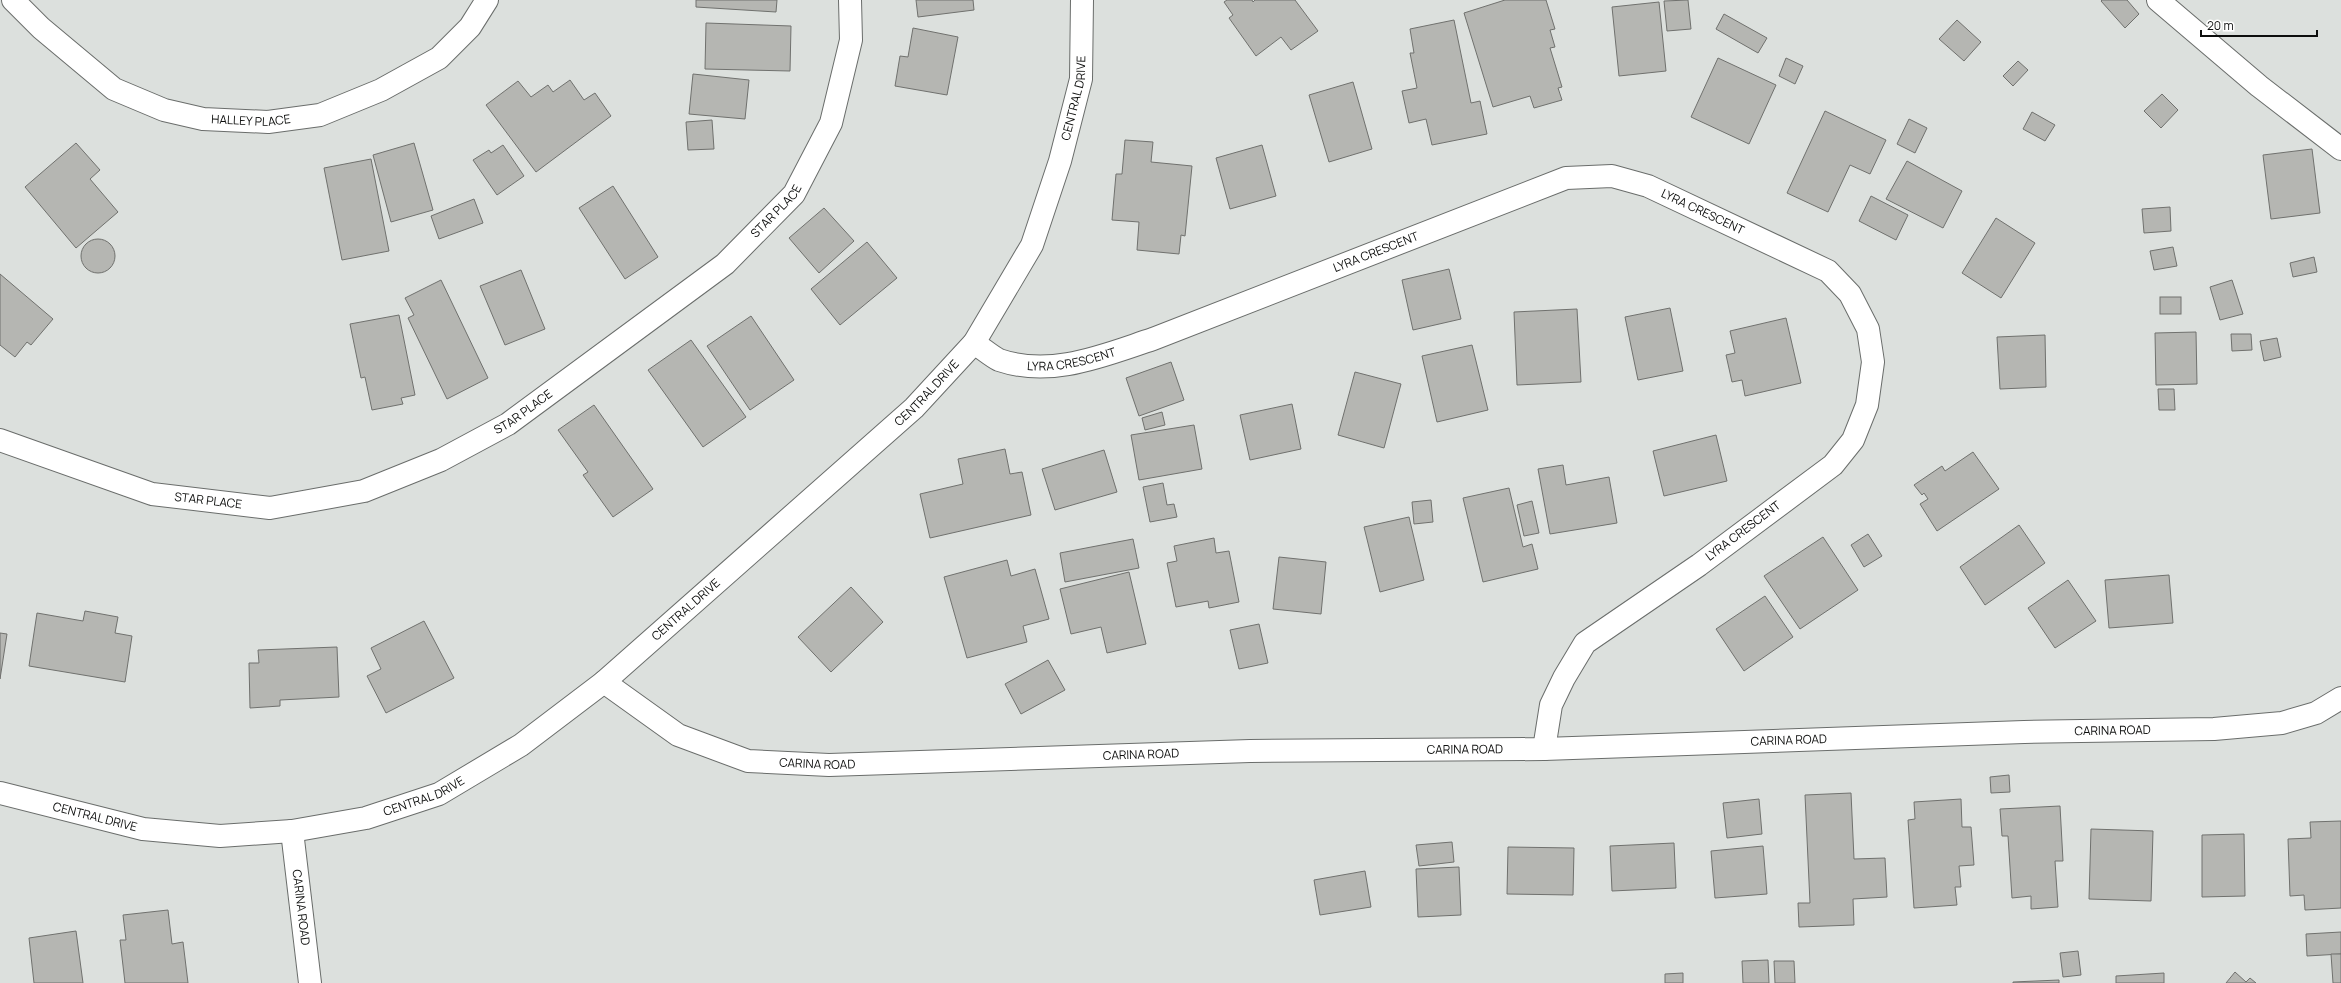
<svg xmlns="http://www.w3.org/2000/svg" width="2341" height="983" viewBox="0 0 2341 983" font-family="Manrope,sans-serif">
  <rect width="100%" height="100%" fill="#dce0dd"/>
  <g fill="#b5b6b2" stroke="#70716e">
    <path d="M696,0H777L776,12L696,7Z"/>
    <path d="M916,0H973L974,10L918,17Z"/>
    <path d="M1227,0H1252L1253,2L1255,0H1295L1318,31L1291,50L1281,37L1256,56L1229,18L1233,15L1224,2Z"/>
    <path d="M1505,0H1546L1555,29L1550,30L1555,47L1550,48L1562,87L1558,88L1562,100L1534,108L1530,96L1493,107L1464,13Z"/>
    <path d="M1688,0L1691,29L1667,31L1664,1Z"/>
    <path d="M2102,0H2127L2139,14L2125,28L2101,1Z"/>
    <path d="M1659,2L1666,71L1619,76L1612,7Z"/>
    <path d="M1724,14L1767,38L1758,53L1716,29Z"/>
    <path d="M1454,20L1471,103L1480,101L1487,134L1432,145L1426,119L1409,123L1402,91L1417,88L1410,53H1414L1410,29Z"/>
    <path d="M1957,20L1981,42L1964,61L1939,39Z"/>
    <path d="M706,23L791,26L790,71L705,69Z"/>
    <path d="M913,28L958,37L947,95L895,86L900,56L908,57Z"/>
    <path d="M1718,58L1776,85L1749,144L1691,117Z"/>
    <path d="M1786,58L1803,66L1795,84L1779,76Z"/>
    <path d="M2018,61L2028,70L2013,86L2003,76Z"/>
    <path d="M693,74L749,80L745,119L689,114Z"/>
    <path d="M570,80L584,100L595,93L611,116L536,172L486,105L518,81L531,97L548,85L553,92Z"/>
    <path d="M1353,82L1372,149L1329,162L1309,95Z"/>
    <path d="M2162,94L2178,110L2161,128L2144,111Z"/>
    <path d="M1825,111L1886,140L1870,174L1850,165L1828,212L1787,193Z"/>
    <path d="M2032,112L2055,125L2045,141L2023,129Z"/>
    <path d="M1909,119L1927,128L1915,153L1897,144Z"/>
    <path d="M712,120L714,149L688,150L686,122Z"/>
    <path d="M1125,140L1153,142L1151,162L1192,166L1185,236L1181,235L1179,254L1137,250L1139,222L1112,220L1116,174H1122Z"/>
    <path d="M76,143L100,170L90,179L118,212L76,248L25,187Z"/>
    <path d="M414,143L433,210L391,222L373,155Z"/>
    <path d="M503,145L524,176L497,195L473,160L489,150L491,153Z"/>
    <path d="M1262,145L1276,196L1230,209L1216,158Z"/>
    <path d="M2312,149L2320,213L2271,219L2263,155Z"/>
    <path d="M371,159L389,251L342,260L324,168Z"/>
    <path d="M1907,161L1962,191L1943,228L1886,199Z"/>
    <path d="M613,186L658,257L625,279L579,208Z"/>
    <path d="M1871,196L1908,215L1896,240L1859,221Z"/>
    <path d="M474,199L483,223L439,239L431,216Z"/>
    <path d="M2170,207L2171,231L2144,233L2142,209Z"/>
    <path d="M824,208L854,241L819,273L789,238Z"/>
    <path d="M1996,218L2035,243L2001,298L1962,273Z"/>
    <circle cx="98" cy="256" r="17"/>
    <path d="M867,242L897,278L840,325L811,289Z"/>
    <path d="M2173,247L2177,266L2154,270L2150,251Z"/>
    <path d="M2314,257L2317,272L2293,277L2290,263Z"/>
    <path d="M1449,269L1461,319L1413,330L1402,280Z"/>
    <path d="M521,270L545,329L505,345L480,286Z"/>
    <path d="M0,274L53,319L31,345L27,342L15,357L0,345Z"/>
    <path d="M441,280L488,378L447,399L408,318L414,315L405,298Z"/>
    <path d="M2232,280L2243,314L2220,320L2210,287Z"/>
    <rect x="2160" y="297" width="21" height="17"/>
    <path d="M1670,308L1683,371L1638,380L1625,317Z"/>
    <path d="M1577,309L1581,382L1517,385L1514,312Z"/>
    <path d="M399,315L415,395L401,398L403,404L372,410L365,377L361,378L350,324Z"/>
    <path d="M751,316L794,380L750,410L707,346Z"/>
    <path d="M1786,318L1801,383L1745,396L1742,380L1732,382L1726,355L1735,353L1730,331Z"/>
    <path d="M2196,332L2197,384L2156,385L2155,333Z"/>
    <path d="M2231,334H2251L2252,350L2232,351Z"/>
    <path d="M2045,335L2046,387L2000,389L1997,337Z"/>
    <path d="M2277,338L2281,357L2264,361L2260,341Z"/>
    <path d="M691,340L746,417L703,447L648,370Z"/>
    <path d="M1472,345L1488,410L1437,422L1422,356Z"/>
    <path d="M1171,362L1184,400L1139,416L1126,378Z"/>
    <path d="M1355,372L1401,384L1384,448L1338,435Z"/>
    <path d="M2158,389H2174L2175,410H2159Z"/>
    <path d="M1292,404L1301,449L1250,460L1240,415Z"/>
    <path d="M594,405L653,489L613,517L583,475L588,472L558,430Z"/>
    <path d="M1162,412L1165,425L1145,430L1142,418Z"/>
    <path d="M1194,425L1202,469L1139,480L1131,435Z"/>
    <path d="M1716,435L1727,481L1664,496L1653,451Z"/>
    <path d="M1005,449L1010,474L1022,472L1031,515L930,538L920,494L963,484L958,459Z"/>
    <path d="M1104,450L1117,492L1055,510L1042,469Z"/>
    <path d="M1973,452L1999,489L1937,531L1920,504L1928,499L1924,493L1922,495L1914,485L1942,466L1945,471Z"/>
    <path d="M1563,465L1566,485L1609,477L1617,523L1550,534L1538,469Z"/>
    <path d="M1163,483L1167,505L1174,504L1177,517L1150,522L1143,487Z"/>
    <path d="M1509,488L1523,547L1532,544L1538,569L1483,582L1463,498Z"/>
    <path d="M1431,500L1433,522L1414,524L1412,502Z"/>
    <path d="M1532,501L1539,533L1524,536L1517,505Z"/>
    <path d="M1409,517L1424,580L1380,592L1364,527Z"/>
    <path d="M2019,525L2045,563L1985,605L1960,567Z"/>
    <path d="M1868,534L1882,556L1864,567L1851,545Z"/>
    <path d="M1823,537L1858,590L1800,629L1764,576Z"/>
    <path d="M1214,538L1216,553L1229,551L1239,602L1209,608L1208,601L1176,607L1167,563L1177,561L1174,546Z"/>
    <path d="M1133,539L1139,568L1065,582L1060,553Z"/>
    <path d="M1279,557L1326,562L1321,614L1273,609Z"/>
    <path d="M1007,560L1011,576L1035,569L1049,619L1023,626L1027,642L967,658L944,577Z"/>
    <path d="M1129,572L1146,644L1107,653L1101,627L1071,634L1060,589Z"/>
    <path d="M2169,575L2173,623L2109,628L2105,580Z"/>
    <path d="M2068,580L2096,621L2055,648L2028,608Z"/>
    <path d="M851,587L883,622L831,672L798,637Z"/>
    <path d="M1765,596L1793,637L1744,671L1716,629Z"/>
    <path d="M85,611L118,617L115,633L132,636L125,682L29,666L37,613L83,621Z"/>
    <path d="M424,621L454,678L386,713L367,676L381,669L371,648Z"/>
    <path d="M1259,624L1268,663L1239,669L1230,630Z"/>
    <path d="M0,633L7,634L0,679Z"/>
    <path d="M337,647L339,697L280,700V706L250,708L249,663H259L258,650Z"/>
    <path d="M1048,660L1065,690L1021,714L1005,684Z"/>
    <path d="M2009,775L2010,792L1991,793L1990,777Z"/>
    <path d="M1851,793L1854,859L1885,858L1887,897L1853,899L1854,925L1799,927L1798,903H1810L1805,795Z"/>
    <path d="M1759,799L1762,834L1727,838L1723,803Z"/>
    <path d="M1961,799L1962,827H1971L1974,865L1959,866L1961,887H1955L1957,905L1914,908L1908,820L1915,819L1914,802Z"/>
    <path d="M2060,806L2063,861H2055L2058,907L2031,909V896L2012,898L2008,836H2002L2000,809Z"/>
    <path d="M2341,821V908L2305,910L2304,895L2290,896L2288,839L2311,838L2310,822Z"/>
    <path d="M2091,829L2153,831L2151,901L2089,899Z"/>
    <path d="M2244,834L2245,896L2202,897V835Z"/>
    <path d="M1452,842L1454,862L1419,866L1416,845Z"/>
    <path d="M1674,843L1676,888L1612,891L1610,846Z"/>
    <path d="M1763,846L1767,894L1715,898L1711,851Z"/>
    <path d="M1508,847L1574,848L1573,895L1507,894Z"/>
    <path d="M1459,867L1461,915L1418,917L1416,869Z"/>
    <path d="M1365,871L1371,907L1320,915L1314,880Z"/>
    <path d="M168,910L172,944L183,942L188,983H125L120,940H126L123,915Z"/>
    <path d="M76,931L83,983H34L29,938Z"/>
    <path d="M2341,932V954L2307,956L2306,934Z"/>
    <path d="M2078,951L2081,975L2063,977L2060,953Z"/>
    <path d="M2331,954H2341V983H2333Z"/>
    <path d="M1768,960L1769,983H1743L1742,961Z"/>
    <path d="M1774,961H1794L1795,983H1775Z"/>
    <path d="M2235,972L2246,982L2250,978L2256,983H2226Z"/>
    <path d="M1683,973V983H1665V974Z"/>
    <path d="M2164,973V983H2116V976Z"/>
    <path d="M2059,980V983H2013V982Z"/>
  </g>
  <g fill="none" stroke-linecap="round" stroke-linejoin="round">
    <defs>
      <g id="minor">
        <path id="s1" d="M13,0L41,28L114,89L164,110L203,119L268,122L320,115L381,90L439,58L470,27L487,0"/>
        <path d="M2158,0L2259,86L2341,149"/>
        <path id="s2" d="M974,343C982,348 991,356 999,360C1052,378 1104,355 1153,339L1566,178L1612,176L1648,186L1828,271L1850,294L1868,329L1873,362L1867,405L1853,440L1833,465L1699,565L1585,643L1564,678L1551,705L1544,749"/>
        <path id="s3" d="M0,440L152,494L270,508L364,491L441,460L508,424L725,264L794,194L831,123L851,40L850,0"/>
        <path id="s4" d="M604,682L678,735L748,761L829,765L1250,751L1544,749L2024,732L2214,729L2282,723L2316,713L2341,698"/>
        <path id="s5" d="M0,793L143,829L220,836L292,831L366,818L439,794L521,745L604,682L914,408L974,343L1032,245L1060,161L1081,79L1082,0"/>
        <path id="s6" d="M292,831L310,983"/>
      </g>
    </defs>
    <use href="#minor" stroke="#6a6d6b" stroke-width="24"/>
    <use href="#minor" stroke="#fff" stroke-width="22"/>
  </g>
  <g text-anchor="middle" stroke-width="4" stroke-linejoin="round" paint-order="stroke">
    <g font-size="12" fill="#0d0e0d" stroke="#fff">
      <text dy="4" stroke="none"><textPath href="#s5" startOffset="1418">CENTRAL DRIVE</textPath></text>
      <text dy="4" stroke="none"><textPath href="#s1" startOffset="277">HALLEY PLACE</textPath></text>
      <text dy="4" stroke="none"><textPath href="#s3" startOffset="878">STAR PLACE</textPath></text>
      <text dy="4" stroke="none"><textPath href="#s2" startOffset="776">LYRA CRESCENT</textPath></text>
      <text dy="4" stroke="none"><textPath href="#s2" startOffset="428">LYRA CRESCENT</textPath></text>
      <text dy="4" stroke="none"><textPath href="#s2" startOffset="104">LYRA CRESCENT</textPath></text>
      <text dy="4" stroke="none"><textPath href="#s5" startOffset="1082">CENTRAL DRIVE</textPath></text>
      <text dy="4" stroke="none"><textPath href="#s3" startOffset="554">STAR PLACE</textPath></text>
      <text dy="4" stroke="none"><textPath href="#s3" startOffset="218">STAR PLACE</textPath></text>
      <text transform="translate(1743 531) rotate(-37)" y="4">LYRA CRESCENT</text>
      <text dy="4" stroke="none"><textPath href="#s5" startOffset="758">CENTRAL DRIVE</textPath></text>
      <text dy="4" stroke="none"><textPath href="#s4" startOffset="1531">CARINA ROAD</textPath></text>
      <text dy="4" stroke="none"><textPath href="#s4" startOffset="1207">CARINA ROAD</textPath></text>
      <text dy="4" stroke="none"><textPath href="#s4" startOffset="883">CARINA ROAD</textPath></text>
      <text dy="4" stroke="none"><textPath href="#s4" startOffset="559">CARINA ROAD</textPath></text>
      <text dy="4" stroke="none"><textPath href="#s4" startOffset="235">CARINA ROAD</textPath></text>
      <text dy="4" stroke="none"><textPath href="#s5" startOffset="434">CENTRAL DRIVE</textPath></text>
      <text dy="4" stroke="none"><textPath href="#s5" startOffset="98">CENTRAL DRIVE</textPath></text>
      <text dy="4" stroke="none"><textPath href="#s6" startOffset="77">CARINA ROAD</textPath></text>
    </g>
  </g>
  <path d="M2201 30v6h116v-6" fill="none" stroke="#0d0e0d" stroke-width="2"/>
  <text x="2207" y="30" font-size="12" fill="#0d0e0d" stroke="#ffffff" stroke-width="3" paint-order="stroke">20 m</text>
</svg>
